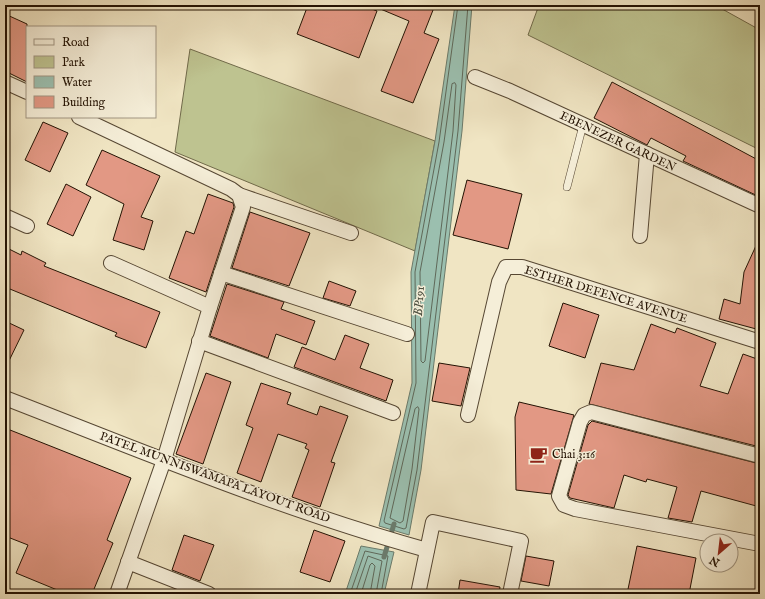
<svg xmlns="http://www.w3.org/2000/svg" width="765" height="599" viewBox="0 0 765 599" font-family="'IM FELL English',serif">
  <rect width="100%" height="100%" fill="#f0e5c3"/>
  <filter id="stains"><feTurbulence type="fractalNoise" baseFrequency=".005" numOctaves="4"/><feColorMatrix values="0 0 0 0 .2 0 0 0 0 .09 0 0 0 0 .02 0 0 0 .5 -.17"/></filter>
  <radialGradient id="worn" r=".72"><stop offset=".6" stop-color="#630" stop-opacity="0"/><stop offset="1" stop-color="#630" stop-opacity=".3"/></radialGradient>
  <g fill="#bec390" stroke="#706a4a">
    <path d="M539,5H715L760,30V150L528,35Z"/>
    <path d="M190,49L435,141L415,251L175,152Z"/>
  </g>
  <g fill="#9bbfaf" stroke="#6b7a6a">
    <path d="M455,5H472L462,131L421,470L409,535L379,526L412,383L411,272L435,141Z"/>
    <path d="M361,546L394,552L384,594H345Z"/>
  </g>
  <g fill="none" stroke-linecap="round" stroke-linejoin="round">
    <g stroke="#5f6859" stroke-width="1">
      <path d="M458,5L439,142L415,272L416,383L384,521L385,523L404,529L406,528L417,470L458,131L468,5"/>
      <path d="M455,83L456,85L453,131L425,361L423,363L421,361L420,272L444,142L452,84Z"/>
      <path d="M418,407L419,409L412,469L403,521L400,523L390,518L415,409Z"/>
      <path d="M350,594L365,551L388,556L381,594"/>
      <path d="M355,594L368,556L382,561L376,594"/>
      <path d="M361,594L370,565L372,563L375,566L370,594"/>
    </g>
    <path stroke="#6b7a6a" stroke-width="5" d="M384,557L394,524"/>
  </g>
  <g fill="#e29884" stroke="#231203">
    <path d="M308,5H362L377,11L359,58L297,34Z"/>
    <path d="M371,5H435L424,33L439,39L413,103L381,91L409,21Z"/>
    <path d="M5,14L27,24V82L5,71Z"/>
    <path d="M612,82L760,161V197L683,161L686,156L651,138L647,145L594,118Z"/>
    <path d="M43,122L68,133L50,172L25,160Z"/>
    <path d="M102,150L160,176L141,217L153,221L144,250L113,240L124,204L86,185Z"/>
    <path d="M467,180L522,194L508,249L453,235Z"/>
    <path d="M66,184L91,197L73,236L47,224Z"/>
    <path d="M208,194L233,203L234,207L206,292L169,278L186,231L194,234Z"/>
    <path d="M250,212L310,233L289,286L232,268Z"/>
    <path d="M760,237V330L719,319L724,299L740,304L744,272Z"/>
    <path d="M5,247L21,255L22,251L46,263L44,266L160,312L146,348L115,336L117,333L5,287Z"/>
    <path d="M329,281L356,291L350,306L323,298Z"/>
    <path d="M227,284L284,302L281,309L315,321L306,345L276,334L268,358L210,336Z"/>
    <path d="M563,303L599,315L585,358L549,346Z"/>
    <path d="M5,321L24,330L5,369Z"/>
    <path d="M651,324L675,333L677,328L716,343L700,386L728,394L743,354L760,360V447L589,404L601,363L634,370Z"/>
    <path d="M345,335L369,344L360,368L393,380L386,401L294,367L302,347L335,360Z"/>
    <path d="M439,363L470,368L461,406L432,401Z"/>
    <path d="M206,373L231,382L203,464L176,454Z"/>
    <path d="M261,383L291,393L287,404L317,415L320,406L348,416L331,462L335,463L320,507L292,497L309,450L305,448L307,444L278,434L261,482L237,473L253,428L246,425Z"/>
    <path d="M519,402L574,415L551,494L516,490L515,417Z"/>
    <path d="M592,421L760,464V507L701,491L692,522L668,518L677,487L647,479L646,482L624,475L614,508L570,498L568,495L588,425Z"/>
    <path d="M5,428L131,478L107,540L113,543L92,594H67L16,573L28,545L5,536Z"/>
    <path d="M314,530L345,541L330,582L300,572Z"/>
    <path d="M184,535L214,545L200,581L172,570Z"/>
    <path d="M637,546L696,558L689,594H627Z"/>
    <path d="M526,556L554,561L549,586L521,581Z"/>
    <path d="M460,580L500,587L499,594H458Z"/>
  </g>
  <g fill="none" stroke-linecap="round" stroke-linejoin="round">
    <defs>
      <path id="lane" d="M567,187L583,125"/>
      <g id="street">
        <path d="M475,77L510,91L760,206"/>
        <path d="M5,82L27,92"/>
        <path d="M79,117L231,189L239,195L243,207L210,307"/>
        <path d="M239,195L351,233"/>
        <path d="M5,216L27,226"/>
        <path d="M640,236L647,154"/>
        <path d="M111,263L210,307L164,460L117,594"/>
        <path d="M221,273L407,334"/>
        <path d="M199,341L393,413"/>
        <path d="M5,398C144,452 283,510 427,550"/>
        <path d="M468,415L499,282L506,267H522L760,342"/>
        <path d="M760,456L591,412L584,415L580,422L559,496L564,505L575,509L760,544"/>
        <path d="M128,562L209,594"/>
        <path d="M418,594L433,522L521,541L510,594"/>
      </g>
    </defs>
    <use href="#lane" stroke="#564733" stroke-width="8"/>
    <use href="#street" stroke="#564733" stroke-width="16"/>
    <use href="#lane" stroke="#f5eed8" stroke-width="7"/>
    <use href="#street" stroke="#f5eed8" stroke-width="14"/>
  </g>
  <defs>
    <symbol id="cafe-bare" viewBox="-9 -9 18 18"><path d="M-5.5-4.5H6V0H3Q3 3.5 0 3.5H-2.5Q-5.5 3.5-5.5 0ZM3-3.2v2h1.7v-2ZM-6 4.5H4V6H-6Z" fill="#8f2418" stroke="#f5eed8" stroke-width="2.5" paint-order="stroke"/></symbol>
  </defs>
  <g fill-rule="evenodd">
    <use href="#cafe-bare" x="526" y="442" width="25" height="25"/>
  </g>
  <g text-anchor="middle" stroke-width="3" stroke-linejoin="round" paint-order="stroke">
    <g font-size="12" fill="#231203" stroke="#f5eed8">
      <text transform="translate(618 141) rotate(25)" y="4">EBENEZER GARDEN</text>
      <text transform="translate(606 294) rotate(17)" y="4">ESTHER DEFENCE AVENUE</text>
      <text transform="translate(215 477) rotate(20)" y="4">PATEL MUNNISWAMAPA LAYOUT ROAD</text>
    </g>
    <g font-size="12" fill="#231203" stroke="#f5eed8" text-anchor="start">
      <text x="552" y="458">Chai 3:16</text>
    </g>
    <g font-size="13" font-style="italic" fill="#4d4f3f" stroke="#f5eed8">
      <text transform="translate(418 301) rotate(-86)" y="5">BP191</text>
    </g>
  </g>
  <rect width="765" height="599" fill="none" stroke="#f0e5c3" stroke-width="20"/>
  <rect x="6" y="6" width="753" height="587" fill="none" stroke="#231203" stroke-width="2"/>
  <rect x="10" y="10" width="745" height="579" fill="none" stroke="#231203"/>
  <rect x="26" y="26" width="130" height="92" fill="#f5eed8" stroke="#a19683"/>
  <rect x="34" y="39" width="20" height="6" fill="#f5eed8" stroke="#a19683"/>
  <text x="62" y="46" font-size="12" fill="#231203">Road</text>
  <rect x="34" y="56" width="20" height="12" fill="#bec390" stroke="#a19683"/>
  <text x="62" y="66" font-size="12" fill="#231203">Park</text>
  <rect x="34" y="76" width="20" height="12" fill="#9bbfaf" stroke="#a19683"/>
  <text x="62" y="86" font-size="12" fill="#231203">Water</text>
  <rect x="34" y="96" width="20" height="12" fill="#e29884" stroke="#a19683"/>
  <text x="62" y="106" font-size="12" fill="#231203">Building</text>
  <g transform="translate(719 553) rotate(208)"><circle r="19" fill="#f5eed8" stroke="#a19683"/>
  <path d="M0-3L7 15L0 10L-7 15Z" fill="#8f2418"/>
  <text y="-6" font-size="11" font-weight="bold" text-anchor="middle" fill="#231203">N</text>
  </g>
  <rect width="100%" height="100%" filter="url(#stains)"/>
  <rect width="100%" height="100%" fill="url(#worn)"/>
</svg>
